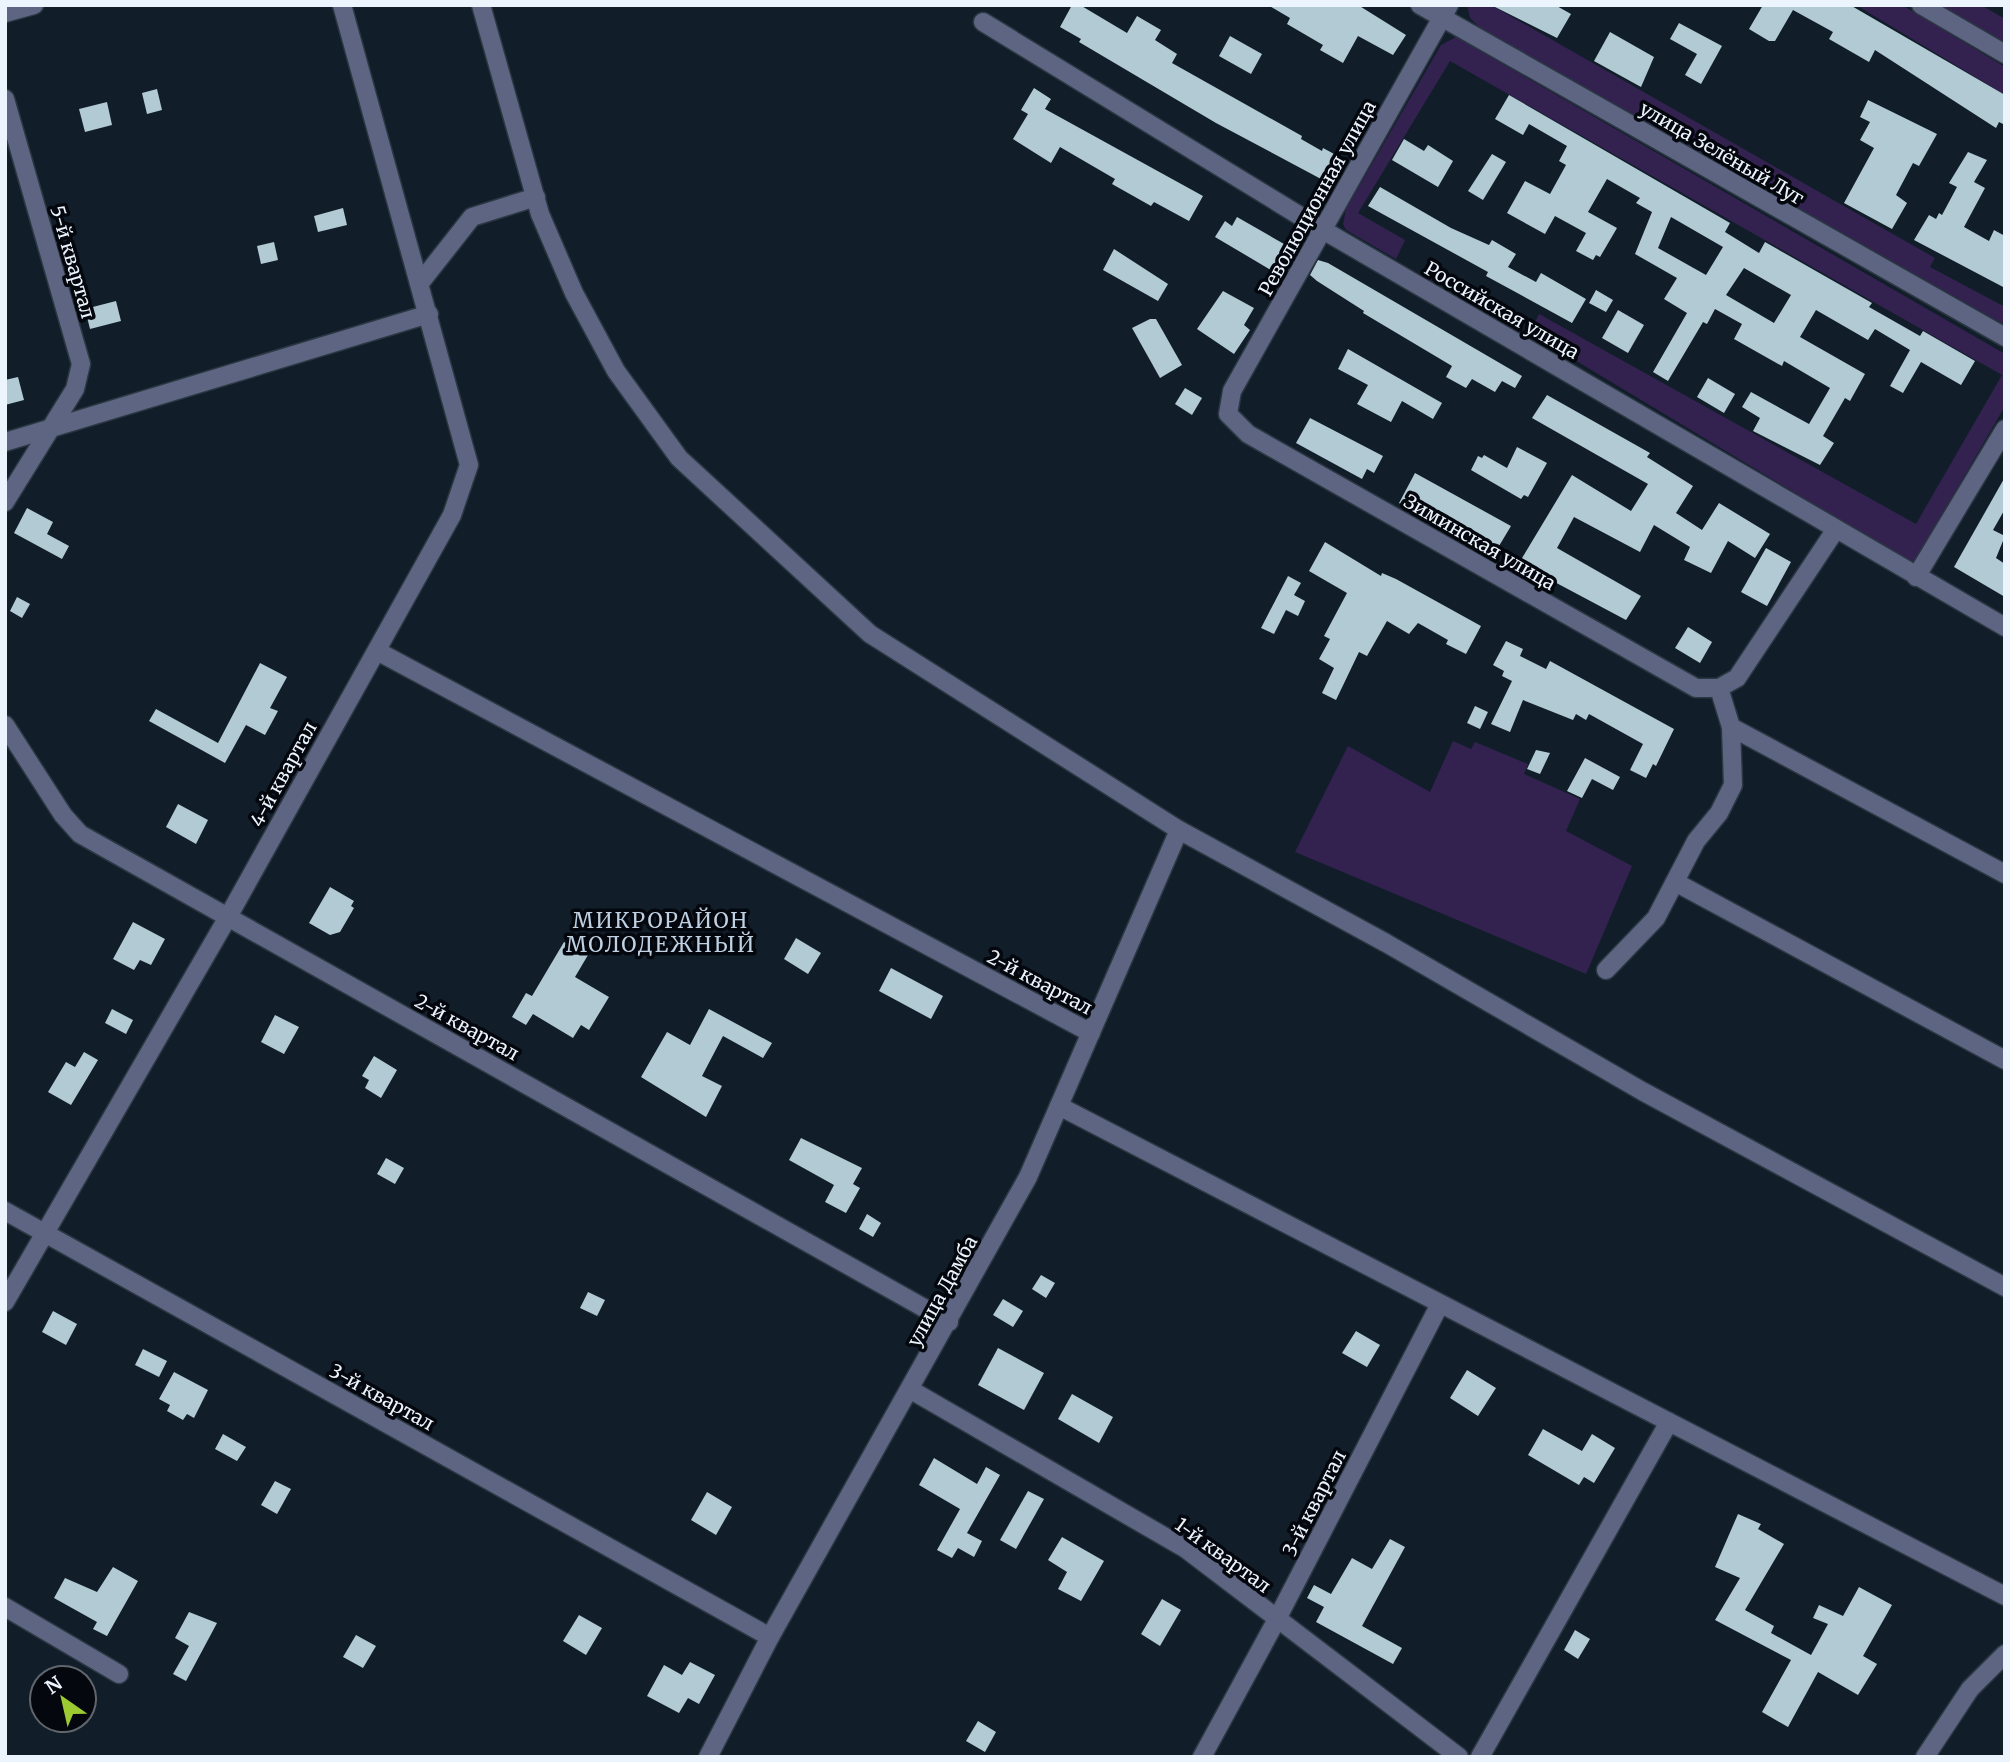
<svg xmlns="http://www.w3.org/2000/svg" width="2010" height="1762" viewBox="0 0 2010 1762" font-family="Merriweather,serif">
  <rect width="100%" height="100%" fill="#111e2a"/>
  <g fill="#33224f">
    <path d="M1467,5H1491L1935,258L1930,267L2005,307V325L1481,29L1470,18Z"/>
    <path d="M1856,5H1902L2005,67V95Z"/>
    <path d="M1937,5H1981L2005,19V46Z"/>
    <path d="M1456,37L2005,354V406L1913,564L1530,333L1539,314L1916,524L2002,375L1450,61L1358,213L1405,240L1396,259L1346,230L1343,224L1346,209L1441,45Z"/>
    <path d="M1453,741L1471,749L1475,742L1528,764L1524,774L1580,799L1566,831L1632,866L1586,974L1295,852L1348,746L1430,792Z"/>
  </g>
  <g fill="#b1cad4" fill-rule="evenodd">
    <path d="M1072,5H1080L1127,33L1137,16L1161,30L1155,40L1177,54L1172,63L1302,136L1301,139L1322,151L1323,148L1336,155L1321,179L1216,123L1079,42L1081,39L1060,27Z"/>
    <path d="M1268,5H1358L1406,35L1393,55L1358,36L1343,63L1320,50L1323,45L1287,24L1290,18Z"/>
    <path d="M1491,5H1555L1571,14L1557,38Z"/>
    <path d="M1763,5H1850L2005,95V125L1999,122L1996,128L1875,50L1869,62L1829,39L1833,32L1793,10L1775,41H1769L1749,29Z"/>
    <path d="M1679,23L1722,46L1701,84L1685,75L1697,54L1670,39Z"/>
    <path d="M1610,32L1654,57L1641,87L1594,61Z"/>
    <path d="M1230,36L1262,54L1251,74L1219,56Z"/>
    <path d="M1034,88L1051,99L1045,109L1203,196L1189,221L1154,202L1151,206L1112,184L1115,179L1060,147L1051,163L1013,139L1028,114L1021,110Z"/>
    <path d="M157,89L162,110L147,114L142,93Z"/>
    <path d="M1509,95L1730,223L1725,232L1759,253L1765,242L1872,303L1869,307L1920,336L1923,331L1975,361L1961,385L1921,362L1903,393L1890,386L1910,350L1875,329L1868,340L1816,310L1800,337L1865,374L1850,401L1845,398L1823,436L1834,443L1820,465L1753,431L1760,418L1742,407L1751,392L1809,424L1830,388L1784,361L1782,366L1734,339L1742,324L1715,309L1707,324L1703,322L1668,381L1653,372L1687,313L1664,299L1677,278L1635,254L1652,212L1636,203L1640,198L1607,179L1588,212L1617,228L1600,257L1596,255L1593,260L1576,251L1586,233L1555,216L1545,234L1507,213L1525,181L1550,194L1566,165L1559,161L1567,146L1529,124L1523,135L1495,119ZM1671,217L1723,247L1706,275L1658,248ZM1744,268L1791,295L1774,323L1726,295Z"/>
    <path d="M1868,100L1937,134L1919,166L1913,163L1896,195L1907,203L1892,229L1844,203L1874,148L1860,140L1870,122L1860,117Z"/>
    <path d="M107,102L112,125L85,132L79,109Z"/>
    <path d="M1404,139L1424,151L1428,145L1453,161L1438,187L1392,160Z"/>
    <path d="M1968,152L1987,160L1974,182L1985,188L1964,227L1989,241L1994,230L2005,236V288L1914,240L1929,215L1936,219L1939,213L1942,215L1957,187L1949,183Z"/>
    <path d="M1492,154L1506,162L1483,200L1468,191Z"/>
    <path d="M1380,187L1451,228L1489,245L1492,240L1516,254L1508,267L1536,282L1541,273L1586,299L1572,323L1486,276L1488,272L1368,206Z"/>
    <path d="M343,208L347,225L318,232L314,216Z"/>
    <path d="M1237,217L1291,248L1276,273L1215,237L1225,221L1232,226Z"/>
    <path d="M274,242L278,260L261,264L257,246Z"/>
    <path d="M1114,249L1168,284L1158,301L1103,270Z"/>
    <path d="M1318,260L1328,263L1522,376L1515,388L1502,381L1495,392L1472,379L1466,388L1446,377L1452,366L1363,313L1364,311L1317,281L1310,275Z"/>
    <path d="M1596,290L1613,300L1606,312L1589,303Z"/>
    <path d="M1223,291L1254,308L1244,325L1250,330L1234,354L1197,329Z"/>
    <path d="M116,301L121,321L90,329L85,309Z"/>
    <path d="M1618,310L1644,325L1628,353L1602,338Z"/>
    <path d="M1150,319H1156L1182,365L1160,378L1132,328Z"/>
    <path d="M1348,349L1442,403L1433,419L1402,401L1391,422L1357,404L1368,385L1338,369Z"/>
    <path d="M18,377L24,400L5,405V380Z"/>
    <path d="M1708,378L1735,394L1724,413L1697,397Z"/>
    <path d="M1185,388L1202,398L1192,415L1175,404Z"/>
    <path d="M1547,395L1650,453L1647,457L1693,486L1676,513L1702,530L1719,503L1770,534L1755,558L1728,541L1711,573L1684,560L1690,547L1654,525L1640,552L1574,517L1557,548L1641,596L1626,620L1519,563L1572,475L1631,511L1648,484L1532,418Z"/>
    <path d="M1310,418L1383,456L1374,473L1367,469L1362,479L1296,443Z"/>
    <path d="M1517,447L1547,463L1528,497L1524,495L1521,499L1471,470L1478,456L1482,458L1484,455L1507,468Z"/>
    <path d="M1415,473L1511,526L1496,551L1436,518L1434,522L1399,503Z"/>
    <path d="M2005,477V509L1993,530L2005,536L1996,558L2005,564V597L1954,567Z"/>
    <path d="M27,508L53,522L47,534L69,546L62,559L14,533Z"/>
    <path d="M1325,542L1381,576L1382,573L1396,579L1481,626L1466,654L1446,644L1448,640L1418,623L1409,634L1387,621L1367,656L1359,652L1336,700L1322,693L1334,668L1319,659L1330,639L1324,636L1347,593L1309,571Z"/>
    <path d="M1766,548L1791,562L1767,606L1741,592Z"/>
    <path d="M1288,576L1301,583L1294,595L1305,601L1298,616L1286,610L1274,634L1261,628Z"/>
    <path d="M17,597L30,604L22,618L10,611Z"/>
    <path d="M1688,627L1712,642L1700,663L1675,648Z"/>
    <path d="M1506,641L1523,649L1520,656L1546,669L1550,661L1674,729L1656,766L1653,764L1646,778L1630,770L1643,744L1589,714L1586,720L1576,714L1573,720L1523,700L1510,732L1491,724L1512,681L1502,676L1504,671L1493,665Z"/>
    <path d="M260,663L287,677L270,708L278,711L265,735L246,725L225,763L149,721L156,709L218,743Z"/>
    <path d="M1475,706L1488,712L1480,729L1467,723Z"/>
    <path d="M1536,750L1550,753L1540,774L1527,769Z"/>
    <path d="M1585,758L1620,777L1613,790L1592,779L1582,798L1567,791Z"/>
    <path d="M178,804L208,820L196,844L166,827Z"/>
    <path d="M330,887L354,901L351,906L354,908L340,932L330,935L309,923Z"/>
    <path d="M133,922L165,939L151,965L140,960L134,970L113,959Z"/>
    <path d="M796,938L821,953L808,974L784,959Z"/>
    <path d="M564,942L588,955L575,977L609,997L589,1030L581,1025L573,1038L533,1014L526,1025L512,1017L526,993L532,996Z"/>
    <path d="M891,968L943,996L931,1019L879,991Z"/>
    <path d="M112,1009L133,1020L126,1034L105,1023Z"/>
    <path d="M709,1009L772,1043L763,1058L723,1036L702,1076L722,1086L706,1117L641,1077L667,1032L690,1045Z"/>
    <path d="M275,1015L299,1027L284,1054L261,1042Z"/>
    <path d="M84,1052L98,1060L71,1105L48,1092L66,1062L75,1067Z"/>
    <path d="M374,1056L397,1070L381,1098L365,1088L369,1080L362,1076Z"/>
    <path d="M801,1138L862,1168L853,1184L860,1188L846,1213L825,1202L834,1185L789,1160Z"/>
    <path d="M386,1158L404,1168L395,1184L377,1174Z"/>
    <path d="M867,1214L881,1223L873,1237L859,1229Z"/>
    <path d="M1041,1275L1055,1283L1046,1298L1032,1289Z"/>
    <path d="M588,1292L605,1300L597,1316L580,1308Z"/>
    <path d="M1003,1299L1023,1311L1013,1327L993,1315Z"/>
    <path d="M53,1311L77,1324L66,1345L42,1332Z"/>
    <path d="M1356,1331L1380,1345L1367,1367L1342,1353Z"/>
    <path d="M998,1348L1044,1373L1024,1410L978,1385Z"/>
    <path d="M143,1349L167,1361L159,1377L135,1365Z"/>
    <path d="M1467,1370L1496,1388L1478,1416L1450,1398Z"/>
    <path d="M174,1372L208,1390L194,1418L187,1414L183,1420L167,1411L170,1405L159,1399Z"/>
    <path d="M1072,1394L1113,1417L1099,1443L1058,1419Z"/>
    <path d="M1543,1429L1582,1451L1592,1434L1615,1448L1594,1483L1584,1477L1579,1485L1528,1455Z"/>
    <path d="M223,1434L246,1447L237,1461L215,1449Z"/>
    <path d="M934,1458L977,1484L986,1467L1000,1475L967,1533L982,1541L974,1557L958,1548L952,1558L937,1550L960,1509L919,1485Z"/>
    <path d="M275,1481L291,1489L277,1514L261,1505Z"/>
    <path d="M1028,1491L1044,1499L1016,1549L1000,1540Z"/>
    <path d="M707,1492L732,1507L716,1535L691,1520Z"/>
    <path d="M1738,1514L1761,1524L1758,1529L1784,1544L1745,1610L1774,1626L1771,1633L1811,1655L1828,1624L1813,1618L1819,1605L1843,1616L1859,1587L1892,1605L1863,1656L1877,1664L1858,1695L1818,1672L1788,1727L1762,1712L1791,1660L1715,1620L1740,1578L1715,1567Z"/>
    <path d="M1062,1537L1104,1561L1081,1601L1058,1589L1067,1572L1048,1560Z"/>
    <path d="M1390,1539L1405,1547L1362,1626L1402,1648L1393,1664L1316,1622L1324,1607L1307,1598L1314,1585L1331,1594L1352,1558L1372,1569Z"/>
    <path d="M113,1567L138,1581L107,1636L93,1629L97,1622L54,1598L65,1578L97,1592Z"/>
    <path d="M1162,1599L1181,1610L1160,1646L1141,1634Z"/>
    <path d="M189,1612L217,1623L186,1681L173,1674L189,1646L175,1638Z"/>
    <path d="M579,1615L602,1628L586,1655L563,1641Z"/>
    <path d="M1575,1630L1590,1639L1578,1659L1564,1650Z"/>
    <path d="M356,1635L376,1646L363,1668L343,1657Z"/>
    <path d="M690,1662L715,1675L699,1704L688,1698L679,1713L647,1696L664,1665L682,1675Z"/>
    <path d="M978,1721L996,1732L985,1752L966,1741Z"/>
  </g>
  <g fill="none" stroke-linecap="round" stroke-linejoin="round">
    <defs>
      <g id="minor">
        <path d="M481,5L540,214L574,293L616,371L679,458L870,634L1179,830L1386,943L1642,1091L2005,1287"/>
        <path d="M1420,5L2005,337"/>
        <path d="M1449,5L1232,391L1228,414L1248,434L1696,688H1719L1737,678L1836,529"/>
        <path d="M1921,5L2005,54"/>
        <path d="M5,13L34,5"/>
        <path d="M983,22L1323,230L2005,627"/>
        <path d="M5,99L81,364L75,389L5,502"/>
        <path d="M420,283L472,217L536,197"/>
        <path d="M5,442L429,314"/>
        <path d="M1916,577L2005,429"/>
        <path d="M377,651L1091,1033"/>
        <path d="M1719,688L1731,727L2005,874"/>
        <path d="M5,725L63,815L80,834L949,1322"/>
        <path d="M1675,882L2005,1060"/>
        <path d="M1606,970L1656,918L1696,841L1719,813L1733,785L1731,727"/>
        <path d="M1059,1106L2005,1596"/>
        <path d="M5,1211L770,1637"/>
        <path d="M5,1302L228,917L452,515L469,465L342,5"/>
        <path d="M911,1390L1186,1549L1459,1757"/>
        <path d="M5,1607L119,1674"/>
        <path d="M708,1757L770,1637L1028,1177L1179,830"/>
        <path d="M1202,1757L1276,1621L1440,1304"/>
        <path d="M1480,1757L1669,1422"/>
        <path d="M1925,1757L1970,1689L2005,1654"/>
      </g>
    </defs>
    <use href="#minor" stroke="#2b3843" stroke-width="21"/>
    <use href="#minor" stroke="#5e6582" stroke-width="18"/>
  </g>
  <g text-anchor="middle" stroke-width="7" stroke-linejoin="round" paint-order="stroke">
    <g font-size="19" fill="#ecf4fd" stroke="#04070d">
      <text transform="translate(1722 153) rotate(30)" y="7">улица Зелёный Луг</text>
      <text transform="translate(1317 198) rotate(-61)" y="7">Революционная улица</text>
      <text transform="translate(73 262) rotate(74)" y="7">5-й квартал</text>
      <text transform="translate(1502 310) rotate(30)" y="7">Российская улица</text>
      <text transform="translate(1480 542) rotate(30)" y="7">Зиминская улица</text>
      <text transform="translate(283 774) rotate(-61)" y="7">4-й квартал</text>
      <text transform="translate(1040 982) rotate(28)" y="7">2-й квартал</text>
      <text transform="translate(467 1027) rotate(29)" y="7">2-й квартал</text>
      <text transform="translate(942 1291) rotate(-61)" y="7">улица Дамба</text>
      <text transform="translate(382 1397) rotate(29)" y="7">3-й квартал</text>
      <text transform="translate(1314 1503) rotate(-63)" y="7">3-й квартал</text>
      <text transform="translate(1223 1555) rotate(36)" y="7">1-й квартал</text>
    </g>
    <g font-size="21" letter-spacing="2" fill="#bfd0e2" stroke="#04070d">
      <text x="661" y="928">МИКРОРАЙОН<tspan x="661" dy="24">МОЛОДЕЖНЫЙ</tspan></text>
    </g>
  </g>
  <rect width="2010" height="1762" fill="none" stroke="#ecf4fd" stroke-width="14"/>
  <g transform="translate(63 1699) rotate(326)"><circle r="33" fill="#04070d" stroke="#61666d" stroke-width="2"/>
  <path d="M0-5L12 26L0 18L-12 26Z" fill="#9cca31"/>
  <text y="-10" font-size="19" font-weight="bold" text-anchor="middle" fill="#ecf4fd">N</text>
  </g>
</svg>
